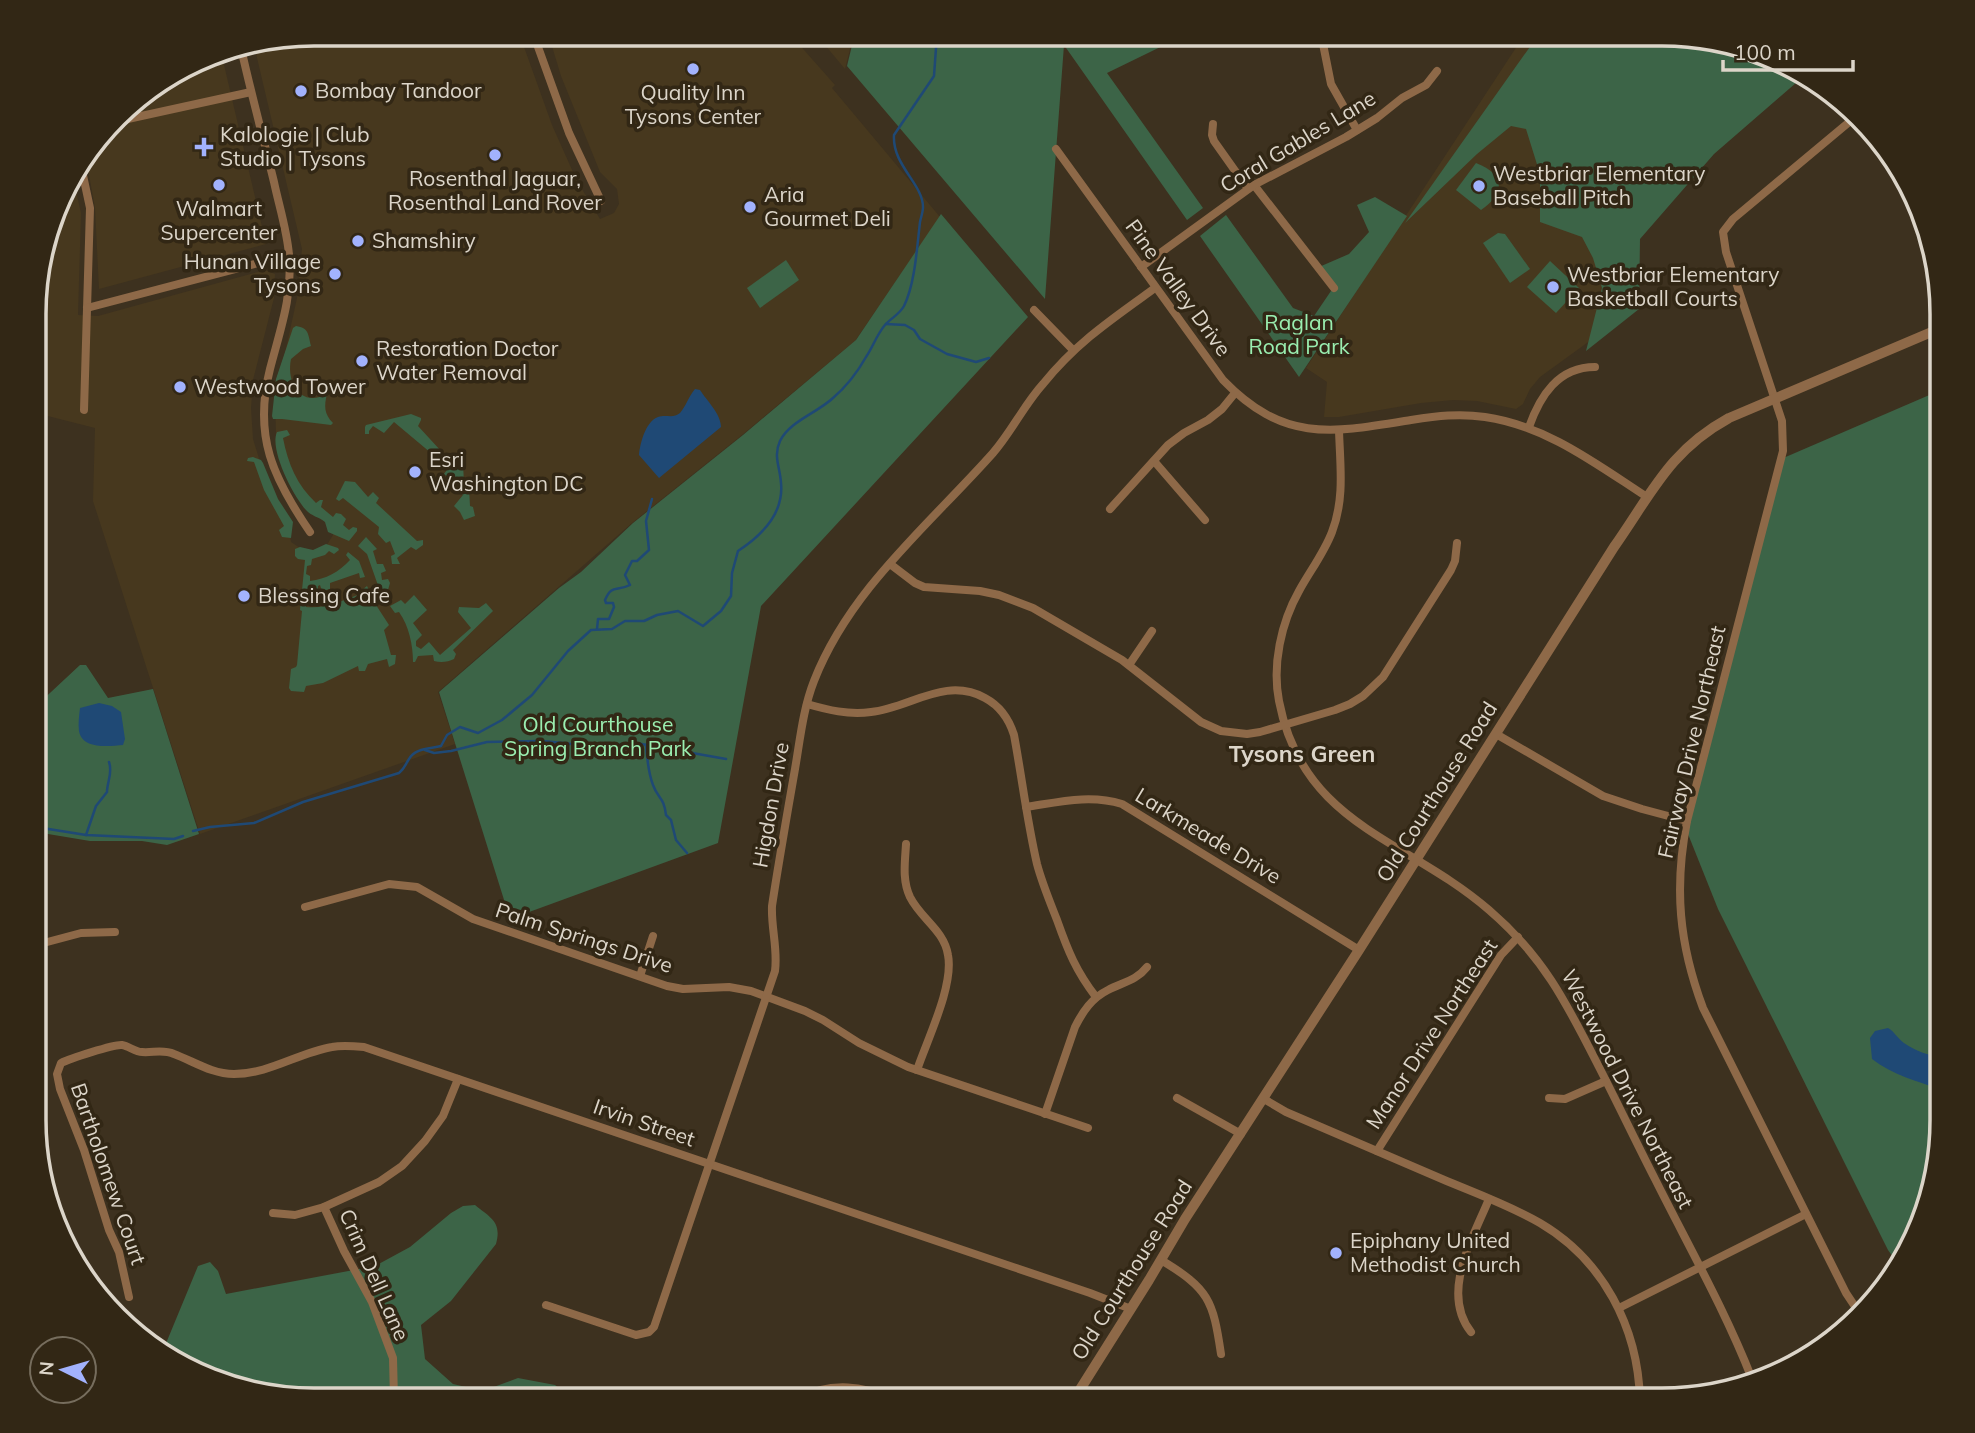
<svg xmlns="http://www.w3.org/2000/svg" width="1975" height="1433" viewBox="0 0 1975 1433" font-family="Mulish,sans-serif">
  <rect width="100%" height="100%" fill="#3d311f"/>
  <g fill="#47381e">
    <path d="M314,33H519L552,125L577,181L600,219L614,213L619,204L617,189L600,172L561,76L548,33H765L767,35L769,33H789L835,85L832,88L940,217L855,341L742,435L632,523L438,692L455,744L200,834L93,501L95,428L36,413V278L62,189L72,177L74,182L81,213L78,315L98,316L265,270L275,274L274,298L253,380L251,408L253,439L266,481L288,520L291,542L306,552L325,548L333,535L332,522L303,498L276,434L275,399L297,298L302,249L254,45Z"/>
    <path d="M815,33H854L845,69Z"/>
    <path d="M1525,34H1547L1642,303L1540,377L1530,389L1523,404L1516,409L1477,401L1453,400L1421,403L1339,417H1324L1327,382L1306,368Z"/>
    <path d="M221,52L266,244L99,289L95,208L86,158L129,103L207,54Z"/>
  </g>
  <g fill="#3c6447">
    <path d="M855,33L1187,34L1107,73L1203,208L1187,220L1064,45L1045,299L847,66Z"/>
    <path d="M1539,34H1679L1752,48L1804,76L1714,154L1640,239L1639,309L1586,351L1602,288L1593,258L1582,237L1540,222V174L1526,129L1511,126L1477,154L1405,223Z"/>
    <path d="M1476,163C1505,174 1506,193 1481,210L1456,190Z"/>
    <path d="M1375,197L1407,216L1299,377L1200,236L1226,215L1293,308L1314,316L1333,288L1319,267L1349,254L1369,232L1357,205Z"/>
    <path d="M941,214L1028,317L761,606L718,843L510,919L439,692L559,588L581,572L633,523L743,435L856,340Z"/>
    <path d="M1498,233L1505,234L1530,269L1510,283L1483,243Z"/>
    <path d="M786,260L799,280L760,308L747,288Z"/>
    <path d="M1550,261L1579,288L1556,313L1527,287Z"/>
    <path d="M296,326C309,328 308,334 311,346L303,349L291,359C286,383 301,408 327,394C324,406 324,414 333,423L331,425L282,419H273L272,416L276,379L293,328Z"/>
    <path d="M1941,390V1137L1927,1210L1898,1264L1888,1250L1718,909L1686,829L1781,459Z"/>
    <path d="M411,414L421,418V420L418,426L441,451L432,461L428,458L431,453L394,422L384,433L373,426L369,431V434H365V427L366,425Z"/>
    <path d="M287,430L290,435L283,438C288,464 297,485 316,503L320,500H323L321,507L333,517L336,513L341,514L346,519L343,525L349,530L353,527L357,528V531L349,541L328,532L325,522C319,517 311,516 306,510C293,496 269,449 277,432Z"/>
    <path d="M253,457L261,460L263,463L278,499L293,522L291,538L282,537L279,530L284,526L264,490L254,462L247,461L248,458Z"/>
    <path d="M463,463L464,484L469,487L470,506L473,507L475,516L464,520L460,512L454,506L463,495L447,480L449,478L444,474L451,464Z"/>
    <path d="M345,481L355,482L368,497L373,492L379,498L376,503L417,541L423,540V545L416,550L411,547L397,558L400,564H392L391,556L395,554L390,541L386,543L378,534L379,527L343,498L339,501L336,499Z"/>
    <path d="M366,537L377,549L373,551L377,564H383L386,571L381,573L382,580L388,579L390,583L386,597L381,594L367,554L358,546Z"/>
    <path d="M326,544L338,548L339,550L334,554L329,551L325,555L312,559L311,565L307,566L306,574L310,576V581C326,579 339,572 350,560L346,555L348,552L359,561L365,577L360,578L359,573L330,583V589L322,591L320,585L318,586V591L307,592L306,607C327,609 343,600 363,593L362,590L367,586L376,605L389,625L384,630L391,655H396L395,664L389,667L387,659L368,664L365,671H359L358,666L323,683L306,686L304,692L291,691L289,688L291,669L296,667L297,665L302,611L300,610L305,560L298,559L295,556V549L300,547L313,550Z"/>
    <path d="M414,595L427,610L413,623L422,635L416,641V646L421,649L429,642L440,655L471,628L458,612L459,607L479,608L486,603L493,611L453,650L456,654L454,659C448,662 441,663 434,661L433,655L418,656L415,662H413C413,645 409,626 399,612L395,613L390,606L401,600L405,604Z"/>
    <path d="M80,665H86L108,698L153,689L199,834L167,845L142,841H90L36,832V706Z"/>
    <path d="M475,1205C491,1218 502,1222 496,1244L451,1301L421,1325L425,1359L453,1384L466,1387L491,1388L518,1378L555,1385L573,1399H296L207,1379L162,1353L198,1266L210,1262L218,1271L226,1294L375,1266L410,1247L451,1213L463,1206Z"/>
  </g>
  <g fill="#1f4975">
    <path d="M695,389L700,390C707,401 721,414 721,427L659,478L639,455C640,443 646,421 658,417C666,414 673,419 680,413C686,406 689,396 695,389Z"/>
    <path d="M99,703L112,706L121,712L125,739L123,745C110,746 82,750 79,731C78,724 79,716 80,708Z"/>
    <path d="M1888,1028C1895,1032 1897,1038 1904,1043C1915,1051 1929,1055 1941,1058V1090C1918,1081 1892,1075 1872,1059L1870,1038L1875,1031Z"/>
  </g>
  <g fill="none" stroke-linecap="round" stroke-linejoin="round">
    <g stroke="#1f4975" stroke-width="2.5">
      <path d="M886,324L905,325L914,330L920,339L947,354L976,362L989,358"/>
      <path d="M597,629L598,619H609L614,607L613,603H606L605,600C612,584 616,592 630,585L625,575L632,561H637L649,550L646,521L652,499"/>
      <path d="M646,745C647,758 648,772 653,785C658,799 664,797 666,815L671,820L676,840L687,853"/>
      <path d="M425,750L434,753L451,751L487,742L543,741L601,747L636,743L726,759"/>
      <path d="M36,827L86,835L174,839L183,836"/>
      <path d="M193,831L210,827L254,823L303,802L399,773C405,768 405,765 409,759C415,748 430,749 441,746L447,735L460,727L478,733L502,720L532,695L568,651L591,630L612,629L625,621H644L657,615L678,611L703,626L721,611L731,596L732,573L738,551C761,536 784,513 781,483C780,467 773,456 780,441C790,421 817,413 833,398C847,386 857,373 866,357C873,347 877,334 885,325C891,318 899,315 904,306C915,284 917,247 920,222C921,217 923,212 923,207C923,184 892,165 894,135L934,76L937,34"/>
      <path d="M86,835L96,806L107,792C107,782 113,773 109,762"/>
    </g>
    <g stroke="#8e6948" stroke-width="8">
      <path d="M533,33L569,133L601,201"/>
      <path d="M1321,34L1331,84L1357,130"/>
      <path d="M241,48C251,93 263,137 274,182C279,206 287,230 289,255C293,296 280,330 270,369C253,436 273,478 310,532"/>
      <path d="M1854,118L1733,219L1723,232L1726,252L1782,421L1783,451L1687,821C1674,888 1679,944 1703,1008L1846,1293L1858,1311"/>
      <path d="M114,122L251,92"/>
      <path d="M1213,124L1212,135L1214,141L1248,189"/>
      <path d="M1056,149L1223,380C1284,443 1332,433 1411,420C1437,416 1459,413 1485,417C1547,426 1596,464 1647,497"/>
      <path d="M81,166L90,208L84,410"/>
      <path d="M1254,185L1334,288"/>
      <path d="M1141,267L1254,185L1346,137L1377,118L1402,98L1426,85L1437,71"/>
      <path d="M87,308L289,255"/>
      <path d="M1034,310L1073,350"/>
      <path d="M1529,427C1540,396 1558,367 1595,367"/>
      <path d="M1339,430C1340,465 1345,498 1332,532C1324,553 1310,571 1299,591C1281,623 1272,665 1279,701C1303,826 1406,838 1489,910C1544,957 1567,1004 1599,1067C1618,1104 1636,1142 1655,1179C1688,1245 1725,1310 1752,1379"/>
      <path d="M1154,461L1205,520"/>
      <path d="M1110,509L1168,445L1184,433L1208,420L1222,409L1235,393"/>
      <path d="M890,564L915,583L924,587L980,591L999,595L1033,608L1122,660L1201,722L1221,731L1247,734L1260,732L1335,710L1350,704L1363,696L1383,677L1451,570L1455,561L1457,543"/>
      <path d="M1129,665L1152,631"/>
      <path d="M807,704C828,710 848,715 871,712C910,708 945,676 985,698C1000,706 1009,719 1014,735C1022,778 1027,821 1037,864C1042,883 1050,902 1057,920C1068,951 1076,971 1096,997"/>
      <path d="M1496,734L1603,796L1642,809L1687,821"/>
      <path d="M1026,807C1059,802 1090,794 1122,804L1359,950"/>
      <path d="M906,844C905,862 902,880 910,897C921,919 944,930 948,955C954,986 927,1040 917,1070"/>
      <path d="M305,907L389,884L417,887L473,919L667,986L683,989L729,987L751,991L805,1011L823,1020L859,1043L908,1067L1088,1128"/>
      <path d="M36,945L81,933L115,932"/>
      <path d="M640,976L653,936"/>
      <path d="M1177,1098L1241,1134"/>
      <path d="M1549,1098L1565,1099L1606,1081"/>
      <path d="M1264,1099L1286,1112C1338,1134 1390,1157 1442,1179C1475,1193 1509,1205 1540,1223C1603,1260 1638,1327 1640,1400"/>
      <path d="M1045,1114L1075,1027C1083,1011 1092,998 1108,990C1123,982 1136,981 1147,967"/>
      <path d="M1377,1151L1501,955L1518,937"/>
      <path d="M324,1207L344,1251L372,1302L393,1358L394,1399"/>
      <path d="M273,1213L295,1215L324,1207L379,1182L402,1166L425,1141L443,1116L458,1079"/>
      <path d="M1161,1260C1209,1289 1213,1300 1221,1354"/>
      <path d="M129,1297L119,1252L109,1230L84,1150L60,1089L57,1074L61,1063C69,1059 114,1044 122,1045C129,1046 135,1052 142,1052C153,1053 163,1049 174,1054C193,1061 212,1074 234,1074C269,1074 298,1053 332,1047C342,1045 353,1046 364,1047L1090,1293L1131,1309"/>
      <path d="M546,1305L636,1335L649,1332L654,1327L775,971C778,949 771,928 772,906C779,860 787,815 795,769C800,740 803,709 814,681C850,589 929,525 993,453C1012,431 1024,405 1043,384C1077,342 1112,319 1155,288"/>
      <path d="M1619,1308L1806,1214"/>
      <path d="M1471,1332C1440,1293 1473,1238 1489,1199"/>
      <path d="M797,1399C833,1380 862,1387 900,1399"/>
    </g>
    <path stroke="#8e6948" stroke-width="10" d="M1074,1399L1149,1280L1185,1219L1359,950L1614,547C1652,493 1669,451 1729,418L1941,328"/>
  </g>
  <g fill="#a2b2fd" stroke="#322715" stroke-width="2.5">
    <circle cx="693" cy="69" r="7"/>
    <circle cx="301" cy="91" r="7"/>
    <path d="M200.5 136.5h7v7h7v7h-7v7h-7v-7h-7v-7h7z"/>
    <circle cx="495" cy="155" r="7"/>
    <circle cx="219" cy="185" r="7"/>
    <circle cx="1479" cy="186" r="7"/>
    <circle cx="750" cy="207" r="7"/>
    <circle cx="358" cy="241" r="7"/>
    <circle cx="335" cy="274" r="7"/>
    <circle cx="1553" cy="287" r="7"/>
    <circle cx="362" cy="361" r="7"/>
    <circle cx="180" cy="387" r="7"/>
    <circle cx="415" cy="472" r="7"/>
    <circle cx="244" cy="596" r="7"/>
    <circle cx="1336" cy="1253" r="7"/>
  </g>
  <g text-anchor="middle" stroke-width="7" stroke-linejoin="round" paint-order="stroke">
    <g font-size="21" fill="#dcd5c9" stroke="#322715" text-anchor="start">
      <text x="315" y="98">Bombay Tandoor</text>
      <text x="693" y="100" text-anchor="middle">Quality Inn<tspan x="693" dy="24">Tysons Center</tspan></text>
      <text x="220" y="142">Kalologie | Club<tspan x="220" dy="24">Studio | Tysons</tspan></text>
      <text x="1493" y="181">Westbriar Elementary<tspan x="1493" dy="24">Baseball Pitch</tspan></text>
      <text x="495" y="186" text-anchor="middle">Rosenthal Jaguar,<tspan x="495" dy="24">Rosenthal Land Rover</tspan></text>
      <text x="764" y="202">Aria<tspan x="764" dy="24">Gourmet Deli</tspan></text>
      <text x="219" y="216" text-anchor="middle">Walmart<tspan x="219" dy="24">Supercenter</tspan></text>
      <text x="372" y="248">Shamshiry</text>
      <text x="321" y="269" text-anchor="end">Hunan Village<tspan x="321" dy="24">Tysons</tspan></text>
      <text x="1567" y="282">Westbriar Elementary<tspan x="1567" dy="24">Basketball Courts</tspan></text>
      <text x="376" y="356">Restoration Doctor<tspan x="376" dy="24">Water Removal</tspan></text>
      <text x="194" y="394">Westwood Tower</text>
      <text x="429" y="467">Esri<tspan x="429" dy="24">Washington DC</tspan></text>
      <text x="258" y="603">Blessing Cafe</text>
      <text x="1350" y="1248">Epiphany United<tspan x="1350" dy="24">Methodist Church</tspan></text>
    </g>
    <g font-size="21" fill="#dcd5c9" stroke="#322715">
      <text transform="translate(1298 142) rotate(-31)" y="7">Coral Gables Lane</text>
      <text transform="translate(1178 288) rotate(54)" y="7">Pine Valley Drive</text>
      <text transform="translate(1692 742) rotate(-77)" y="7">Fairway Drive Northeast</text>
      <text transform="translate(1437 792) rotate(-58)" y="7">Old Courthouse Road</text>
      <text transform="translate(771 805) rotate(-80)" y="7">Higdon Drive</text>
      <text transform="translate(1208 836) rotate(31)" y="7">Larkmeade Drive</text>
      <text transform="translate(584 938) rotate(18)" y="7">Palm Springs Drive</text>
      <text transform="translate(1432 1034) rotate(-57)" y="7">Manor Drive Northeast</text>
      <text transform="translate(1627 1089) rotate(63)" y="7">Westwood Drive Northeast</text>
      <text transform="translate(644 1123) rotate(19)" y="7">Irvin Street</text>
      <text transform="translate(108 1174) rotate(71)" y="7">Bartholomew Court</text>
      <text transform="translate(1132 1270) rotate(-58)" y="7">Old Courthouse Road</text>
      <text transform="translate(374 1275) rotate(66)" y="7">Crim Dell Lane</text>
    </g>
    <g font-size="21" fill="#9aeeb0" stroke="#322715">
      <text x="1299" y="330">Raglan<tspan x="1299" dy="24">Road Park</tspan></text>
      <text x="598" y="732">Old Courthouse<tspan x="598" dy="24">Spring Branch Park</tspan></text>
    </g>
    <g font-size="23" font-weight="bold" fill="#dcd5c9" stroke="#322715">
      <text x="1302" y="762">Tysons Green</text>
    </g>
  </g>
  <path d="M0 0H1975V1433H0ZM314 46H1662A268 268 0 0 1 1930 314V1120A268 268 0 0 1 1662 1388H314A268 268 0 0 1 46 1120V314A268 268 0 0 1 314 46Z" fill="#322715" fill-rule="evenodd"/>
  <path fill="none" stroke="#dcd5c9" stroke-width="3.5" d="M314 46H1662A268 268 0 0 1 1930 314V1120A268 268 0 0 1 1662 1388H314A268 268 0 0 1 46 1120V314A268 268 0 0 1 314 46Z"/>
  <g transform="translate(63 1370) rotate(275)"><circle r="33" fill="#322715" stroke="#766d5d" stroke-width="2"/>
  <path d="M0-5L12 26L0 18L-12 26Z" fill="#a2b2fd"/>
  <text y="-10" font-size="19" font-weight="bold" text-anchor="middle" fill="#dcd5c9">N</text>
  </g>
  <path d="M1723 60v10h130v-10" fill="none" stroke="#dcd5c9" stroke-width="3.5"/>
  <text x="1734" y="60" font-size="21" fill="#dcd5c9" stroke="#322715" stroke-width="5" paint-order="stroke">100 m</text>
</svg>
